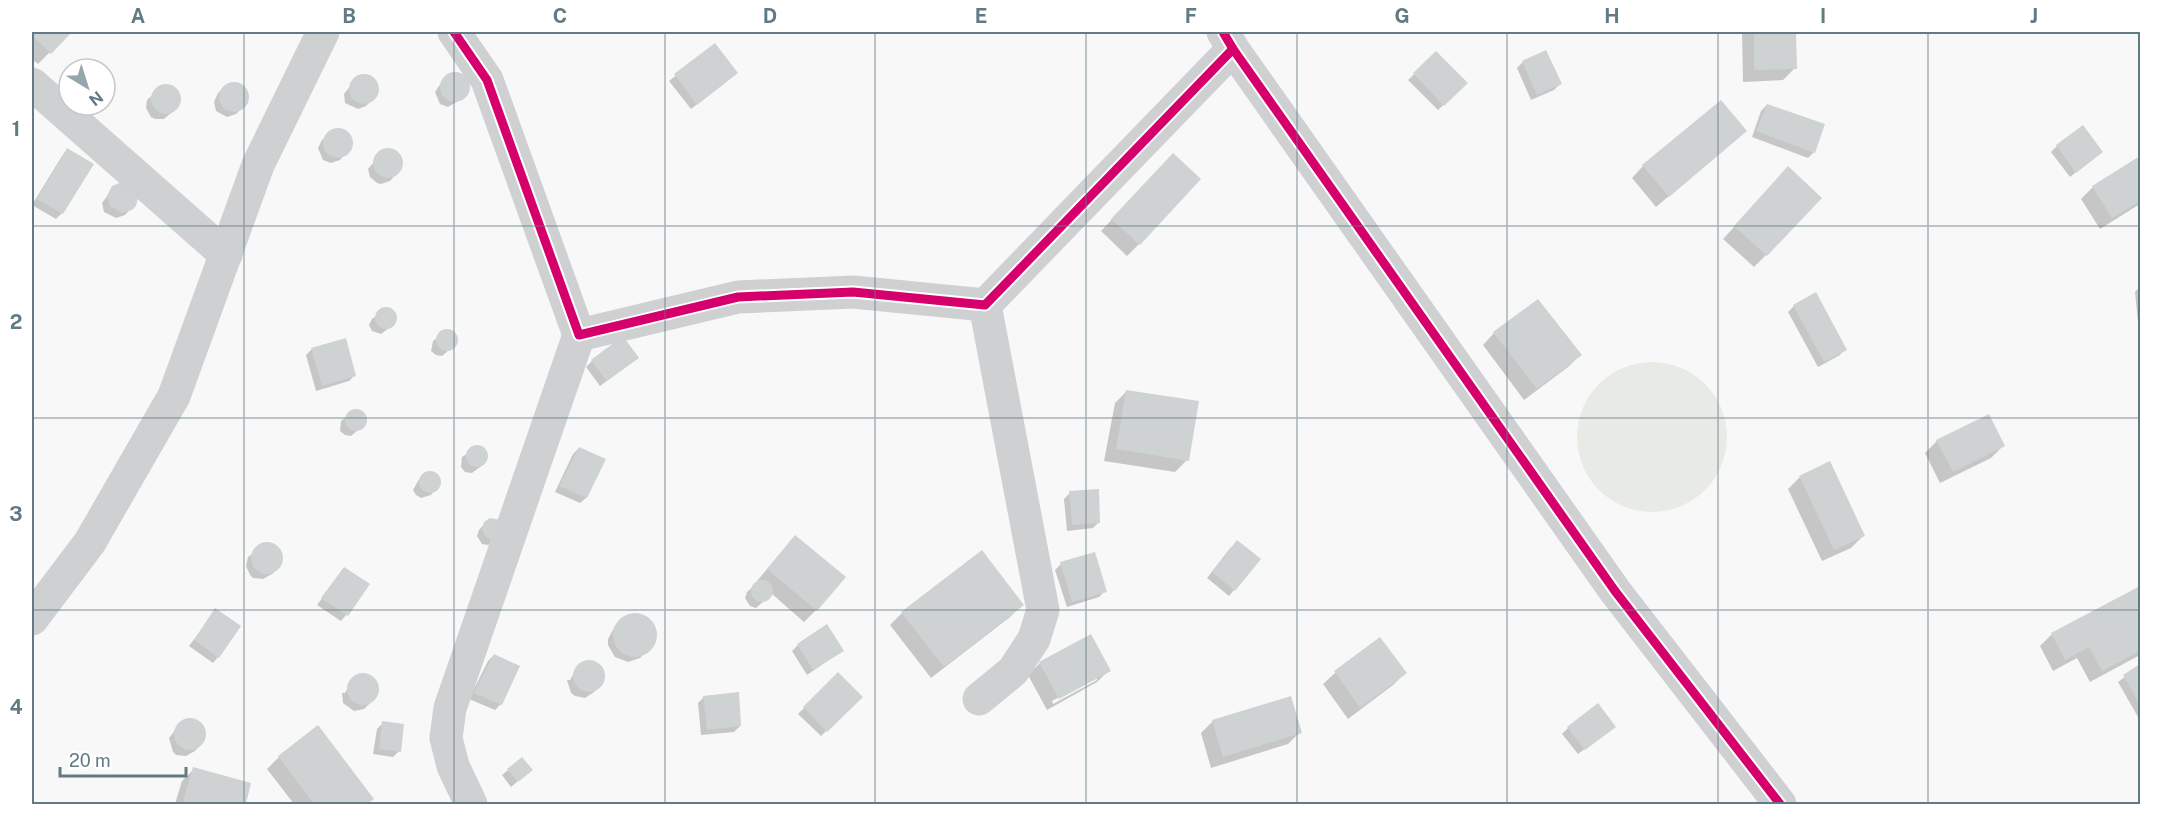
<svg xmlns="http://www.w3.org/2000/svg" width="2172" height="836" viewBox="0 0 2172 836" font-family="'Public Sans',sans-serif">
  <rect width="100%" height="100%" fill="#f8f8f8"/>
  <circle fill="#e8ebe5" cx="1652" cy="437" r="75"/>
  <g fill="#0003" fill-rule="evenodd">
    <path d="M32,32H70L38,64L32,59Z"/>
    <path d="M1742,32H1794L1795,68L1783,80L1743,82Z"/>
    <path d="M715,45L730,78L691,109L669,81Z"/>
    <path d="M1545,52L1560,84L1554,90L1531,100L1517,68L1522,63Z"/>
    <path d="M1436,53L1466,83L1438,110L1408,80Z"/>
    <path d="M454,73L463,75L468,82L469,90L460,100L448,107L440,104L435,92L445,77Z"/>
    <path d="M358,76H367L375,80L378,88L373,99L366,106L358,109L345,103L344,94Z"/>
    <path d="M233,83L245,88L248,96L246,104L236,114L227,117L216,111L214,102L218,93L224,87Z"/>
    <path d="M166,85L174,88L180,99L178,107L164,119H155L151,117L146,108L147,100L161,87Z"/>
    <path d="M1767,105L1814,152L1808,158L1752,137L1761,111Z"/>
    <path d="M342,129L349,135L352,146L340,160L331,163L323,160L318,148L322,140L333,130Z"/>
    <path d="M1745,131L1656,207L1632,178L1643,166Z"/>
    <path d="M2057,146L2101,152L2070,177L2051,152Z"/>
    <path d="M68,150L62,213L56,219L32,205L62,156Z"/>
    <path d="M392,150L399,155L402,167L390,181L381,184L377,183L370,177L368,169L383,151Z"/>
    <path d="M2140,158V204L2100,229L2081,199L2093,187Z"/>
    <path d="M1161,167L1139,244L1127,256L1101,231Z"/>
    <path d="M1777,180L1766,255L1754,267L1723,239Z"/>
    <path d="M113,188L134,205L125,215L116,218L104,212L102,203Z"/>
    <path d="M2140,286V332L2139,333L2135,292Z"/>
    <path d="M1794,306L1845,349L1840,355L1818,367L1788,312Z"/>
    <path d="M387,308L392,310L396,319L393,325L381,334L372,331L369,325L372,319Z"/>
    <path d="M445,331H451L455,334L456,344L442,356L436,355L431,351L433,341Z"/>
    <path d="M1494,333L1580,355L1568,367L1524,400L1483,345Z"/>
    <path d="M312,349L355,375L349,381L316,391L306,355Z"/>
    <path d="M637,358L600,386L586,367L592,361Z"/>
    <path d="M1127,391L1187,460L1175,472L1104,461L1115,403Z"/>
    <path d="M356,410L363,412L366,417L365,424L351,436L345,435L340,431L341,421Z"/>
    <path d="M1937,441L2003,446L1991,458L1940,483L1925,453Z"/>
    <path d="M477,447L483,449L486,454L484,464L472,473L465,472L461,467L462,457Z"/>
    <path d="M579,448L586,498L580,503L555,492L573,454Z"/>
    <path d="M430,472L436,475L440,483L431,495L421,498L416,495L413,490L418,481L424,474Z"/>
    <path d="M1800,477L1863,536L1851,548L1822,561L1788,489Z"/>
    <path d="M1070,493L1099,522L1093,528L1067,531L1064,499Z"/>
    <path d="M485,523L494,541L488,545L482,544L477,536L479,530Z"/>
    <path d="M267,543L275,545L282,553V558L278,568L272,574L263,579L253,578L250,575L246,566L248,557Z"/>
    <path d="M1231,547L1234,590L1229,596L1207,578Z"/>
    <path d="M784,549L816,610L804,622L772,594L756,608L750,606L745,598L747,592L758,582L757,581Z"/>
    <path d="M982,552L1022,605L1010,617L931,678L890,625L902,613Z"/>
    <path d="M1061,564L1105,591L1099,597L1067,607L1055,570Z"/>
    <path d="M344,569L346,615L341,621L317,605Z"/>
    <path d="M2140,588V655L2090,682L2077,658L2053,671L2040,646L2052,634Z"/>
    <path d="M216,610L218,657L213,663L189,646Z"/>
    <path d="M635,615H641L647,619L654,629L655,635L651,646L640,658L628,662L615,657L608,645V639L615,626L621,619Z"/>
    <path d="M1380,639L1405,673L1393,685L1348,719L1323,684L1335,673Z"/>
    <path d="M798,645L842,651L807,675L792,651Z"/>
    <path d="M494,655L518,667L501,704L495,710L469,699L488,661Z"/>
    <path d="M588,661L597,663L604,676L600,686L594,692L585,698L575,696L571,693L567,680H570L579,665Z"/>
    <path d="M1040,663L1109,670L1097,682L1047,710L1028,675ZM1097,677V680L1053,704L1052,701Z"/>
    <path d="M2140,666V716L2138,717L2118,682Z"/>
    <path d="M362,674L372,676L378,689L375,699L368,705L364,709L354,711L343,703L342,693H345L353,678Z"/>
    <path d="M838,674L861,697L821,736L798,714Z"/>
    <path d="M704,697L740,726L734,732L701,735L698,703Z"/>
    <path d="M189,719L198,722L205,735L201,744L195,751L186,756L176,755L173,752L169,738L180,724Z"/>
    <path d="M1213,721L1300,732L1288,744L1211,768L1201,733Z"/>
    <path d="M383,723L399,751L393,757L373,754L377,729Z"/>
    <path d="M318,727L372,799L366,804H294L267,769L279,757Z"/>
    <path d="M1614,727L1578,754L1562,734L1568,728Z"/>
    <path d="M194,769L250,784L244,804H175L182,781Z"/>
    <path d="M508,770L525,775L511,787L502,775Z"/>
  </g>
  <g fill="#cfd2d2">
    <path d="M32,32H72L51,54L32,35Z"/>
    <path d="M1754,32H1796L1797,69L1754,70Z"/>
    <path d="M715,43L738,73L697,105L674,74Z"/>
    <path d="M1546,50L1562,84L1537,95L1522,61Z"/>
    <path d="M1436,51L1468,83L1444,106L1413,73Z"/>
    <circle cx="455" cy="87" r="15"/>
    <circle cx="364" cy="89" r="15"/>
    <circle cx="234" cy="97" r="15"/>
    <circle cx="166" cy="99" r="15"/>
    <path d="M1721,100L1747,131L1669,197L1642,165Z"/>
    <path d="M1767,104L1825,124L1815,153L1756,131Z"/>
    <path d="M2083,125L2103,152L2076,173L2056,145Z"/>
    <circle cx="338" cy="143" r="15"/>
    <circle cx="388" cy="163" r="15"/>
    <path d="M67,148L94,164L63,214L37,199Z"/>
    <path d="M1173,153L1201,179L1140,245L1111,219Z"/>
    <path d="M2140,156V201L2112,218L2092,186Z"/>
    <path d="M1788,166L1822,198L1767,256L1734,226Z"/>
    <path d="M122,182L138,197L136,206L132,210L122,213L110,206L107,196L112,186Z"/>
    <path d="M1816,292L1847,350L1824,362L1793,305Z"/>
    <path d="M1538,299L1582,355L1537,389L1493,332Z"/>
    <circle cx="386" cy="318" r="11"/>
    <circle cx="447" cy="340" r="11"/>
    <path d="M623,336L639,358L607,381L591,360Z"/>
    <path d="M346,338L356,376L322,386L311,348Z"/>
    <path d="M1126,390L1199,401L1189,461L1116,449Z"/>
    <circle cx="356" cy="420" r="11"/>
    <path d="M1989,414L2005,446L1953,472L1936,440Z"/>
    <circle cx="477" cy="456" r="11"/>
    <path d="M579,447L606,459L587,498L559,486Z"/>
    <path d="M1830,461L1865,536L1834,550L1799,476Z"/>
    <circle cx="430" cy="482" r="11"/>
    <path d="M1099,489L1100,523L1072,525L1069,491Z"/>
    <path d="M490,518L501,520L491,540L485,536L482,529L484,522Z"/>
    <path d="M795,535L846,577L817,611L767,569Z"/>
    <path d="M1237,540L1261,559L1235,591L1212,572Z"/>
    <circle cx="267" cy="558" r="16"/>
    <path d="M982,550L1024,605L944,667L901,612Z"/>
    <path d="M1095,552L1107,592L1072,602L1060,562Z"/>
    <path d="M344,567L370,584L348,616L321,598Z"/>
    <circle cx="762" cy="591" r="11"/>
    <path d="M2140,586V651L2102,671L2089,647L2065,660L2051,633Z"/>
    <path d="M215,608L241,626L219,658L194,640Z"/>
    <circle cx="635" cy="635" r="22"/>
    <path d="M827,624L844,651L813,670L797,644Z"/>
    <path d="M1091,634L1111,671L1059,699L1039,662Z"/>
    <path d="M1380,637L1407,673L1360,708L1334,671Z"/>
    <path d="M494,654L520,666L502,705L474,693Z"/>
    <circle cx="589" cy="676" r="16"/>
    <path d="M2140,664V705L2123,675Z"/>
    <path d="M838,672L863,697L827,732L803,707Z"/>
    <circle cx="363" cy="689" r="16"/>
    <path d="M739,692L741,726L707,730L703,696Z"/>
    <path d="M1291,696L1302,733L1223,757L1212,720Z"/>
    <path d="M1598,703L1616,727L1585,750L1567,727Z"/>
    <circle cx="190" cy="734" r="16"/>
    <path d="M382,721L404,724L401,752L379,749Z"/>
    <path d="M318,725L374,799L367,804H314L278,756Z"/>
    <path d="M522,757L533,770L518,782L507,769Z"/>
    <path d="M193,767L251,783L246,804H191L183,802Z"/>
  </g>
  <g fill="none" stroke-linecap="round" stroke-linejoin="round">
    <g stroke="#ced0d1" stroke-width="33">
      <path d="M454,32L487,80L579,335L738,297L853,292L985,305L1233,49"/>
      <path d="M1223,32L1233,49L1615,591L1780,804"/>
      <path d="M32,84L226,255"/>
      <path d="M32,619L90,542L174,396L258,165L323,32"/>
      <path d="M979,699L1013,671L1034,639L1043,610L985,305"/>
      <path d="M471,804L453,766L446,738L450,708L579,335"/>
    </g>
    <defs>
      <g id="cycleway">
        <path d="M454,32L487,80L579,335L738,297L853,292L985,305L1233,49"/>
        <path d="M1223,32L1233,49L1615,591L1780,804"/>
      </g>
    </defs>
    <use href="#cycleway" stroke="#fff" stroke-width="13"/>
    <use href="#cycleway" stroke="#d6006c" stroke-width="9"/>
  </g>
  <path fill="none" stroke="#627a84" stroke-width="1.5" stroke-opacity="0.55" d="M244,32V804M454,32V804M665,32V804M875,32V804M1086,32V804M1297,32V804M1507,32V804M1718,32V804M1928,32V804M32,226H2140M32,418H2140M32,610H2140"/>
  <rect width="2172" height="836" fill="none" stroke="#ffffff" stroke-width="66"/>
  <g transform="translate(87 87) rotate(142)"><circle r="28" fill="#ffffff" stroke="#c0cace" stroke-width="1.5"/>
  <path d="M0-4.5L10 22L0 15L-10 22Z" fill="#96a6ad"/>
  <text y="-9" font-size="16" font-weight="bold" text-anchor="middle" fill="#627a84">N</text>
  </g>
  <path d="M60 767v9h126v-9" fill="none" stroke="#627a84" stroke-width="3"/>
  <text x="69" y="767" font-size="18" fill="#627a84" stroke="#ffffff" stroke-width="4.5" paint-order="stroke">20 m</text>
  <rect x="33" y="33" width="2106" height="770" fill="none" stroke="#627a84" stroke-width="2"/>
  <g font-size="20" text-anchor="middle" font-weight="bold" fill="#627a84">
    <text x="138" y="23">A</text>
    <text x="349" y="23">B</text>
    <text x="560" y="23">C</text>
    <text x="770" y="23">D</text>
    <text x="981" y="23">E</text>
    <text x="1191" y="23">F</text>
    <text x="1402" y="23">G</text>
    <text x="1612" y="23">H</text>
    <text x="1823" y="23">I</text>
    <text x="2034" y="23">J</text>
    <text x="16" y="136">1</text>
    <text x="16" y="329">2</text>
    <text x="16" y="521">3</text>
    <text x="16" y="714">4</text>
  </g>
</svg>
